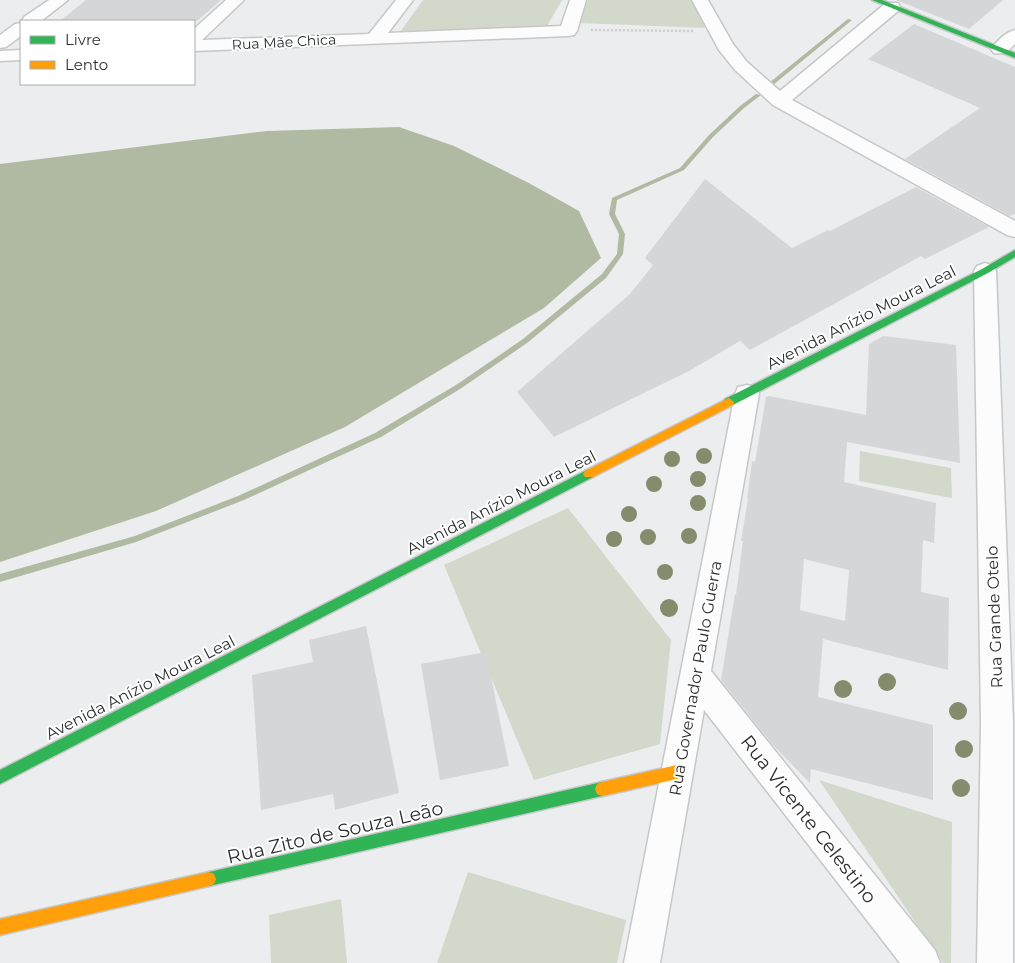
<svg xmlns="http://www.w3.org/2000/svg" width="1015" height="963" viewBox="0 0 1015 963" font-family="Montserrat,sans-serif">
  <rect width="100%" height="100%" fill="#ecedee"/>
  <g fill="#d2d9ca">
    <path d="M423,0H562L547,26L400,32Z"/>
    <path d="M588,0H694L705,28L580,23Z"/>
    <path d="M860,451L951,468L952,498L859,481Z"/>
    <path d="M568,508L671,640L660,744L534,780L444,565Z"/>
    <path d="M819,780L952,822L951,963H943Z"/>
    <path d="M468,872L626,920L617,963H437Z"/>
    <path d="M341,899L347,963H271L269,915Z"/>
  </g>
  <path fill="#b0b9a2" d="M399,127L454,146L527,182L579,211L601,258L544,308L345,427L156,511L0,562V164L267,131Z"/>
  <g fill="none" stroke-linecap="round" stroke-linejoin="round">
    <g fill="#b0b9a2" fill-rule="evenodd">
      <path d="M848,19L852,20L773,85H769V83Z"/>
      <path d="M756,94L761,95L744,108L713,137L684,170L617,200L615,214L625,234L623,254L606,278L527,343L460,389L381,437L244,500L136,542L0,582V574L135,536L238,496L375,433L456,385L523,339L602,274L617,254L619,234L609,214L612,198L680,168L709,135L740,106Z"/>
    </g>
  </g>
  <g fill="#d5d6d7" fill-rule="evenodd">
    <path d="M86,0H221L197,21H60Z"/>
    <path d="M896,0H1003L969,29Z"/>
    <path d="M914,24L1015,67V214L1010,216L905,159L980,108L868,59Z"/>
    <path d="M705,179L792,248L828,230L830,231L916,187L989,227L925,259L921,256L750,350L740,341L689,371L554,437L517,392L630,294L653,265L645,258Z"/>
    <path d="M883,336L956,345L960,463L847,442L844,482L936,503L934,543L923,540L921,592L949,598L948,670L823,639L818,697L933,725V800L811,769L810,783L772,744L721,680L735,594L736,595L743,541H741L748,499H747L752,461L755,462L766,397L769,396L866,415L869,344ZM804,559L849,570L845,621L800,610Z"/>
    <path d="M366,626L399,793L335,810L333,794L261,810L252,675L313,662L309,640Z"/>
    <path d="M486,652L509,766L440,780L421,664Z"/>
  </g>
  <g fill="none" stroke-linecap="round" stroke-linejoin="round">
    <defs>
      <g id="street">
        <path d="M49,0H68L41,21H22L24,17Z"/>
        <path d="M226,0H244L202,40L369,34L396,0H413L388,33L561,26L570,0H586L577,31L574,35L568,36L194,51V29Z"/>
        <path d="M692,0H708L733,44L747,62L780,91L886,3H898L900,7L898,11L792,100L1015,221V237L1007,235L773,105L735,70L719,50Z"/>
        <path d="M21,23V36L6,47L0,48V35L15,24Z"/>
        <path d="M1015,30V44C1008,51 1004,55 994,53L991,49C997,41 1006,32 1015,30Z"/>
        <path d="M21,50V60L0,61V51Z"/>
        <path d="M985,263L993,266L996,271L1013,722V963H977L981,722L974,271L977,266Z"/>
        <path d="M747,385L756,387L759,394L711,671L935,950L940,963H900L704,710L660,963H624L735,394L738,387Z"/>
      </g>
      <g id="fast">
        <path d="M872,0H882L1015,53V58Z"/>
        <path d="M1015,250V257L988,273L733,405L729,406L724,402L725,399L982,269Z"/>
        <path d="M589,469L593,471L595,474L593,477L0,784V770Z"/>
        <path d="M602,782L607,784L609,789L607,794L602,796L209,886L204,884L202,879L204,874L209,872Z"/>
      </g>
      <g id="slow">
        <path d="M729,398L734,402L733,405L593,477H585L583,474L585,471Z"/>
        <path d="M677,765L682,767L684,772L682,777L677,779L602,796L597,794L595,789L597,784L602,782Z"/>
        <path d="M209,872L214,874L216,879L214,884L209,886L0,935V919Z"/>
      </g>
    </defs>
    <use href="#street" stroke="#c6c7c8" stroke-width="3"/>
    <use href="#fast" stroke="#c6c7c8" stroke-width="3"/>
    <use href="#slow" stroke="#c6c7c8" stroke-width="3"/>
    <path stroke="#cccdcd" stroke-width="2.5" stroke-dasharray="2 2" stroke-linecap="butt" d="M591,30L694,31"/>
    <use href="#street" fill="#fcfcfc" fill-rule="evenodd"/>
    <use href="#fast" fill="#30b455" fill-rule="evenodd"/>
    <use href="#slow" fill="#ff9f0a" fill-rule="evenodd"/>
  </g>
  <g fill="#838c6c">
    <circle cx="704" cy="456" r="8"/>
    <circle cx="672" cy="459" r="8"/>
    <circle cx="698" cy="479" r="8"/>
    <circle cx="654" cy="484" r="8"/>
    <circle cx="698" cy="503" r="8"/>
    <circle cx="629" cy="514" r="8"/>
    <circle cx="689" cy="536" r="8"/>
    <circle cx="648" cy="537" r="8"/>
    <circle cx="614" cy="539" r="8"/>
    <circle cx="665" cy="572" r="8"/>
    <circle cx="669" cy="608" r="9"/>
    <circle cx="887" cy="682" r="9"/>
    <circle cx="843" cy="689" r="9"/>
    <circle cx="958" cy="711" r="9"/>
    <circle cx="964" cy="749" r="9"/>
    <circle cx="961" cy="788" r="9"/>
  </g>
  <g text-anchor="middle" stroke-width="4" stroke-linejoin="round" paint-order="stroke">
    <g font-size="14" fill="#2d2e2f" stroke="#fff">
      <text transform="translate(284 42) rotate(-3)" y="5">Rua Mãe Chica</text>
    </g>
    <g font-size="16" fill="#2d2e2f" stroke="#fff">
      <text transform="translate(861 317) rotate(-27)" y="6">Avenida Anízio Moura Leal</text>
      <text transform="translate(501 502) rotate(-27)" y="6">Avenida Anízio Moura Leal</text>
      <text transform="translate(994 617) rotate(-92)" y="6">Rua Grande Otelo</text>
      <text transform="translate(695 678) rotate(-80)" y="6">Rua Governador Paulo Guerra</text>
      <text transform="translate(140 687) rotate(-27)" y="6">Avenida Anízio Moura Leal</text>
    </g>
    <g font-size="19" fill="#2d2e2f" stroke="#fff">
      <text transform="translate(809 819) rotate(52)" y="7">Rua Vicente Celestino</text>
      <text transform="translate(335 832) rotate(-13)" y="7">Rua Zito de Souza Leão</text>
    </g>
  </g>
  <rect x="20" y="20" width="175" height="65" fill="#ffffff" stroke="#ababac"/>
  <rect x="30" y="36" width="25" height="8" fill="#30b455" stroke="#ababac"/>
  <text x="65" y="45" font-size="15" fill="#2d2e2f">Livre</text>
  <rect x="30" y="61" width="25" height="8" fill="#ff9f0a" stroke="#ababac"/>
  <text x="65" y="70" font-size="15" fill="#2d2e2f">Lento</text>
</svg>
